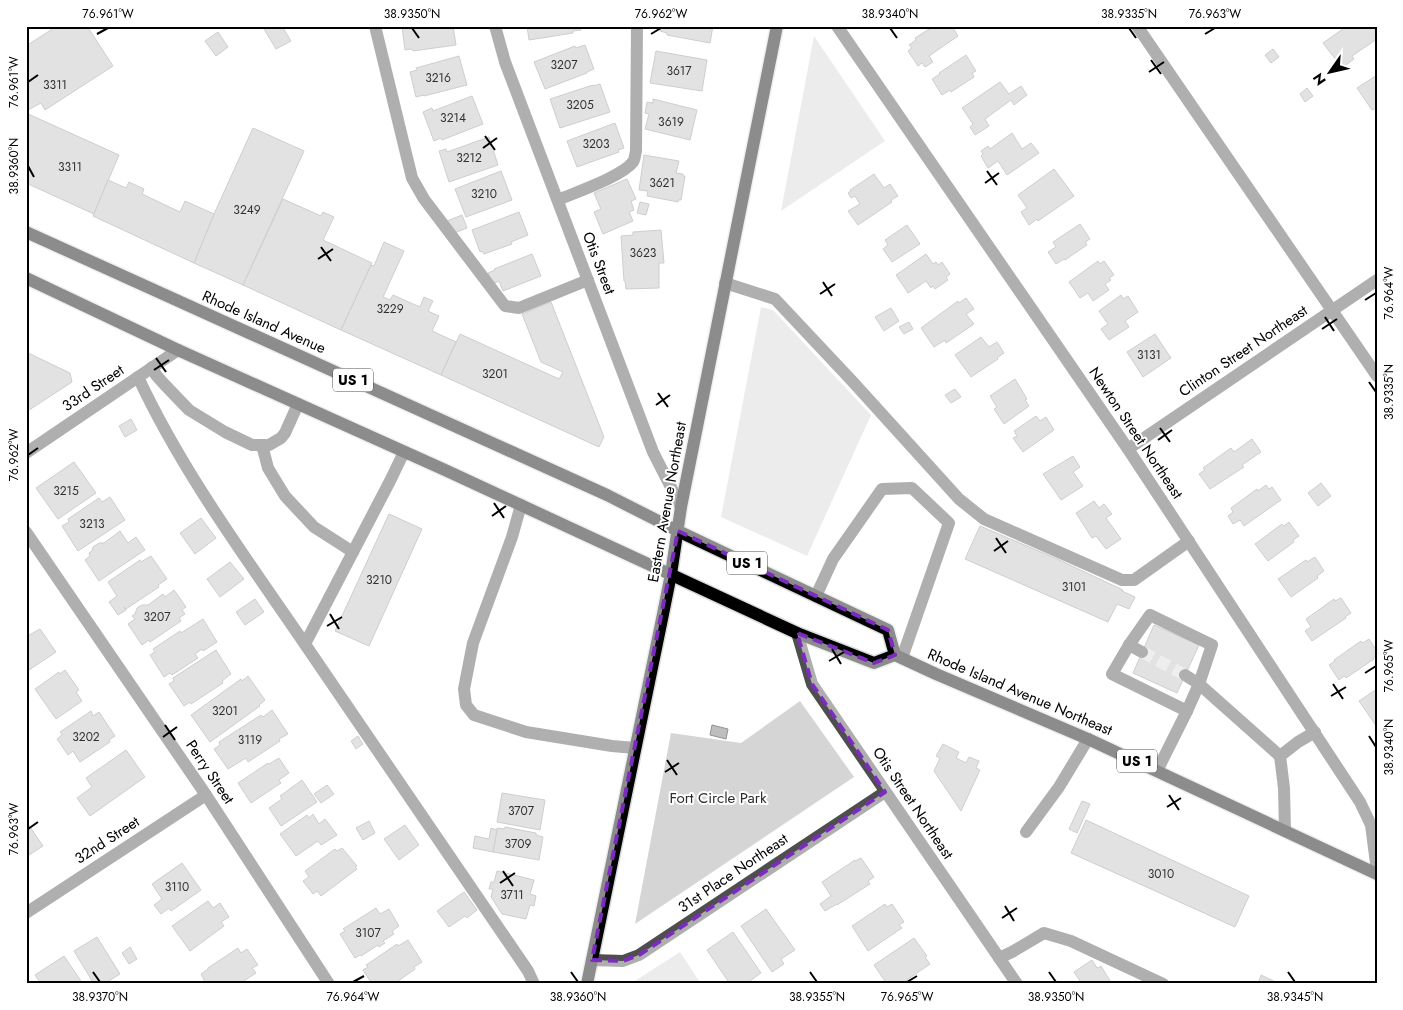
<svg xmlns="http://www.w3.org/2000/svg" width="1403" height="1010" viewBox="0 0 1403 1010" font-family="Jost,sans-serif">
  <rect width="100%" height="100%" fill="#fff"/>
  <g fill="#d5d5d5">
    <path d="M814,36L885,141L781,211Z"/>
    <path d="M761,307L773,310L871,415L807,556L721,517Z"/>
    <path d="M800,701L854,777L635,924L671,733L741,743Z"/>
    <path d="M680,952L701,984H630Z"/>
  </g>
  <g fill="#bebebe" stroke="#929292">
    <path d="M57,26H87L113,66L45,110L41,103L26,111V46Z"/>
    <path d="M269,26H282L291,41L276,49L264,29Z"/>
    <path d="M402,26H453L456,45L413,51L412,49L405,50Z"/>
    <path d="M527,26H580L581,30L573,31V33L529,40Z"/>
    <path d="M661,26H713L710,43L667,35V33L660,31Z"/>
    <path d="M934,26H952L958,36L929,56L933,62L925,67L922,63L918,66L908,51L912,48L909,45L916,40L915,38Z"/>
    <path d="M1347,26H1377V39L1352,56L1354,59L1342,68L1323,43Z"/>
    <path d="M218,32L228,47L216,56L205,41Z"/>
    <path d="M585,45L594,69L587,72V73L545,89L534,62L575,46L576,48Z"/>
    <path d="M1273,49L1279,57L1271,63L1265,55Z"/>
    <path d="M656,51L707,60L702,91L650,83Z"/>
    <path d="M966,55L976,71L972,73L974,77L951,92L950,90L942,95L932,79L940,74L939,73Z"/>
    <path d="M459,56L467,85L424,96V95L416,97L410,72L417,70L416,68Z"/>
    <path d="M1377,75V108L1372,110L1357,88Z"/>
    <path d="M1000,82L1009,94L1021,86L1027,95L1014,105L1011,100L985,119L989,126L975,135L970,127L973,124L962,108Z"/>
    <path d="M600,84L610,112L560,128L550,99L593,85V86Z"/>
    <path d="M1307,88L1313,96L1305,102L1300,94Z"/>
    <path d="M472,96L483,124L442,140L441,138L434,141L423,112L432,108L433,111Z"/>
    <path d="M653,99L697,110L690,140L645,129L649,114L645,113L647,102L653,103Z"/>
    <path d="M26,113L119,155L94,214L26,183Z"/>
    <path d="M615,123L624,148L618,150L619,152L577,167L567,141Z"/>
    <path d="M253,128L304,151L243,285L194,263L214,214Z"/>
    <path d="M1012,133L1022,149L1031,143L1039,153L1007,175L998,161L988,168L981,156L983,154L981,151L988,146L990,149Z"/>
    <path d="M489,137L498,165L449,182L439,151L446,149L447,152Z"/>
    <path d="M644,155L679,161L676,173L683,174V176H685L681,200H678V202L647,196L648,191L639,190Z"/>
    <path d="M1054,169L1074,196L1038,221L1037,219L1029,225L1021,212L1027,208L1018,195Z"/>
    <path d="M501,171L512,200L466,217L455,189Z"/>
    <path d="M874,174L884,188L890,184L898,196L891,200L892,202L858,225L848,211L860,204L855,196L851,198L848,193L851,191L850,190Z"/>
    <path d="M627,179L636,199L631,201L634,210L629,212L633,221L603,234L594,212L601,209L594,193Z"/>
    <path d="M108,180L126,188L129,182L144,189L142,194L180,212L185,201L214,214L194,263L93,216Z"/>
    <path d="M283,199L321,216L323,212L334,217L323,240L372,263L341,330L243,285Z"/>
    <path d="M640,202L649,204L646,215L637,213Z"/>
    <path d="M519,212L528,235L511,242L512,244L484,254L482,251L480,252L472,230Z"/>
    <path d="M462,215L467,228L452,234L447,221Z"/>
    <path d="M1080,224L1090,239L1085,242L1087,245L1065,260L1064,259L1056,264L1048,252L1056,247L1053,242Z"/>
    <path d="M907,225L920,244L892,262L883,249L888,245L885,240Z"/>
    <path d="M661,230L664,263H659V288L626,289L625,281H624L621,236L633,235V232Z"/>
    <path d="M384,242L404,251L383,297L390,300L393,295L420,307L424,297L433,301L428,311L439,316L432,331L456,342L441,375L341,330L371,265L374,266Z"/>
    <path d="M532,254L541,276L503,291L499,281L492,284L488,273L495,270L494,269Z"/>
    <path d="M926,254L933,264L936,262L938,265L942,262L950,274L946,277L948,280L935,289L933,286L931,288L926,281L908,293L896,275Z"/>
    <path d="M1098,261L1100,264L1104,261L1114,275L1109,278L1111,280L1105,284L1109,290L1093,301L1088,293L1080,298L1069,282Z"/>
    <path d="M1121,295L1123,299L1128,296L1138,312L1125,321L1129,327L1109,340L1101,329L1108,324L1099,311Z"/>
    <path d="M966,298L974,309L966,314L974,324L946,343L945,340L934,347L921,328L958,301L959,303Z"/>
    <path d="M551,302L604,437L599,447L441,375L460,334L559,379L563,372L541,362L522,314Z"/>
    <path d="M891,308L899,321L884,331L875,317Z"/>
    <path d="M909,322L913,329L904,334L899,327Z"/>
    <path d="M1155,334L1171,358L1143,377L1127,352Z"/>
    <path d="M981,337L989,347L997,342L1004,353L997,358L998,359L971,377L955,355Z"/>
    <path d="M26,352L70,373L72,382L26,412V377L28,376L26,373Z"/>
    <path d="M1015,379L1027,399L1025,400L1029,406L1004,424L994,409L997,407L990,396Z"/>
    <path d="M955,389L961,397L951,403L945,395Z"/>
    <path d="M1036,416L1040,421L1046,417L1054,430L1023,452L1013,438L1017,436L1014,431Z"/>
    <path d="M131,419L137,430L125,437L119,426Z"/>
    <path d="M1252,439L1261,452L1242,465L1244,467L1210,489L1199,474L1205,470L1203,468L1231,448L1234,452Z"/>
    <path d="M1073,456L1080,467L1073,472L1083,486L1061,500L1043,474Z"/>
    <path d="M74,462L96,493L58,519L36,488Z"/>
    <path d="M1321,483L1331,496L1318,506L1308,493Z"/>
    <path d="M1266,485L1269,489L1272,487L1281,500L1244,526L1240,520L1233,524L1228,516L1233,512L1231,508L1257,489L1258,491Z"/>
    <path d="M110,497L125,520L78,551L62,526L69,522L68,519L99,498L102,502Z"/>
    <path d="M1094,501L1099,508L1104,504L1112,514L1106,518L1121,539L1106,549L1096,536L1092,538L1076,513Z"/>
    <path d="M389,514L422,529L369,646L335,631Z"/>
    <path d="M201,518L216,538L195,554L180,533Z"/>
    <path d="M1289,522L1299,536L1293,540L1294,542L1268,561L1255,544L1282,524L1284,526Z"/>
    <path d="M980,526L1055,558L1123,590L1122,591L1135,597L1129,609L1117,604L1108,622L965,559Z"/>
    <path d="M120,531L128,543L136,537L145,550L99,581L85,560L90,556L89,553L92,551L93,547L99,543H104Z"/>
    <path d="M151,556L167,579L158,585L159,587L126,609L124,607L126,610L118,615L109,602L117,596L108,582L140,560L141,562Z"/>
    <path d="M1315,557L1324,571L1317,576L1318,578L1291,597L1278,579L1306,560L1307,562Z"/>
    <path d="M230,562L244,579L220,597L207,579Z"/>
    <path d="M174,590L186,607L182,610L185,614L179,618L181,621L150,642L149,640L142,645L128,624L135,619L132,616L135,614L137,608L142,605H148L163,594L165,597Z"/>
    <path d="M1341,598L1351,613L1345,617L1346,618L1312,641L1305,631L1311,627L1306,619L1334,599L1335,601Z"/>
    <path d="M255,599L264,612L245,625L236,612Z"/>
    <path d="M203,619L217,642L203,651L202,649L195,654L198,658L172,675L170,673L164,677L150,655L155,652L153,649L180,631L181,633Z"/>
    <path d="M1154,625L1199,645L1177,693L1133,673Z"/>
    <path d="M40,629L56,652L26,672V637Z"/>
    <path d="M1369,639L1377,651V655L1373,658L1374,659L1346,678L1344,676L1339,680L1329,665L1335,661L1334,660L1361,641L1363,643Z"/>
    <path d="M216,650L231,674L222,681L223,683L191,704L190,702L184,706L169,684L174,681L173,678Z"/>
    <path d="M65,670L79,690L76,692L82,701L56,719L35,689L59,672L60,674Z"/>
    <path d="M248,676L265,700L259,705L260,706L210,742L191,715L241,679L242,681Z"/>
    <path d="M1377,689V727L1359,701Z"/>
    <path d="M272,710L288,734L279,739L280,741L248,762L246,758L228,769L214,749L220,745L219,742L261,715L263,717Z"/>
    <path d="M91,711L93,716L99,712L115,736L109,740L110,742L80,762L73,751L68,755L57,739L62,735L60,732Z"/>
    <path d="M712,725L728,729L726,739L710,735Z"/>
    <path d="M358,736L363,744L356,749L351,741Z"/>
    <path d="M943,744L959,752L956,758L966,763L969,757L979,761L976,768L980,770L961,811L934,771L940,758L936,756Z"/>
    <path d="M126,750L145,777L90,816L77,798L92,787L86,778Z"/>
    <path d="M279,758L289,773L279,780L281,783L251,803L238,783L268,763L269,764Z"/>
    <path d="M302,780L317,802L281,826L269,808L282,799L280,796Z"/>
    <path d="M327,785L334,794L321,803L314,794Z"/>
    <path d="M502,793L545,800L540,830L497,822Z"/>
    <path d="M1082,801L1090,804L1077,833L1069,829Z"/>
    <path d="M313,814L319,824L325,819L337,835L321,845L318,841L296,856L280,834L307,815L309,818Z"/>
    <path d="M1086,820L1249,896L1235,927L1071,853Z"/>
    <path d="M26,821L43,846L26,857Z"/>
    <path d="M369,821L375,833L363,840L356,828Z"/>
    <path d="M405,825L419,845L399,860L384,839Z"/>
    <path d="M505,827L536,833V835L543,837L539,860L493,852L497,828L504,829Z"/>
    <path d="M491,828L497,830L493,852L473,848L475,836L489,839Z"/>
    <path d="M342,848L357,866L355,867L357,869L321,896L317,891L313,894L303,881L309,877L305,871L335,849L337,851Z"/>
    <path d="M861,858L874,877L868,881L870,884L837,905V904L825,911L820,904L831,896L822,882L855,860V861Z"/>
    <path d="M182,863L201,890L171,911L169,908L161,914L154,905L162,899L152,884Z"/>
    <path d="M497,871L534,880L530,894L536,896L534,906L530,905L526,919L502,914L491,897L493,889H489L491,882H494Z"/>
    <path d="M464,892L477,910L467,918L465,916L449,927L437,911Z"/>
    <path d="M208,901L213,908L220,903L229,917L221,922L224,926L190,951L172,926Z"/>
    <path d="M885,904L887,907L892,904L904,922L899,925L902,928L868,951L852,926Z"/>
    <path d="M376,908L380,914L389,909L399,926L392,931L394,934L383,941L385,943L379,947L378,945L361,956L360,955L355,958L340,934L345,931L343,929Z"/>
    <path d="M766,909L795,950L781,959L784,964L772,972L741,926Z"/>
    <path d="M733,932L761,973L747,983L748,984H730L707,950Z"/>
    <path d="M97,937L120,974L104,984H94L74,951Z"/>
    <path d="M914,938L927,956L925,957L930,964L901,984H887L874,965Z"/>
    <path d="M408,940L422,962L414,967L415,969L394,984H372L363,970L368,967L366,965L397,944L398,946Z"/>
    <path d="M130,947L137,959L129,964L122,953Z"/>
    <path d="M238,948L241,953L247,949L258,965L252,968L256,973L239,984H206L201,974L208,969V968Z"/>
    <path d="M64,956L83,984H41L35,975Z"/>
    <path d="M1092,960L1097,968L1101,966L1112,984H1082L1074,972Z"/>
    <path d="M1261,975L1280,984H1258Z"/>
  </g>
  <g fill="none" stroke-linecap="round" stroke-linejoin="round">
    <path stroke="#d9d9d9" stroke-width="12" stroke-dasharray="12 6" stroke-linecap="butt" d="M1142,652L1185,675"/>
    <defs>
      <g id="major">
        <path d="M26,232L607,495L678,531L888,630L895,655"/>
        <path d="M26,278L178,350L445,470L797,633L874,663L895,655L936,674L1088,739L1377,874"/>
        <path d="M587,984L663,614L671,574L681,507L777,26"/>
      </g>
    </defs>
    <use href="#major" stroke="#dbdbdb" stroke-width="15"/>
    <g stroke="#4e4e4e" stroke-width="12">
      <path d="M375,26L412,178L424,199L505,306L519,308L588,280"/>
      <path d="M495,26L505,62L653,452L681,507"/>
      <path d="M837,26L1128,449L1360,802L1371,825L1377,871"/>
      <path d="M1137,26L1377,376"/>
      <path d="M558,200C576,192 621,177 633,162C635,159 635,155 636,151L637,26"/>
      <path d="M725,283L775,299L853,382L959,499L984,519L1122,580H1134L1189,541"/>
      <path d="M152,367L156,375L164,384L189,410L225,432L252,445H269L281,438L285,433L298,404"/>
      <path d="M138,377C181,469 241,551 298,634C375,746 452,858 528,971L534,984"/>
      <path d="M262,445L268,468L285,496L314,527L353,552"/>
      <path d="M1128,449L1377,280"/>
      <path d="M26,453L178,350"/>
      <path d="M521,505L512,537L473,643L464,689L466,705L474,715L526,732L612,746L635,748"/>
      <path d="M26,532L206,795L329,984"/>
      <path d="M816,596L833,559L882,489L912,488L949,523L902,658"/>
      <path d="M797,633L812,684L1017,984"/>
      <path d="M305,644L390,481L404,452"/>
      <path d="M1129,645L1142,652"/>
      <path d="M1187,711L1112,674L1129,645L1150,615L1212,645L1199,684L1280,756"/>
      <path d="M1157,771L1187,711L1199,684L1185,675"/>
      <path d="M1285,831L1284,788L1280,756L1298,742L1315,732"/>
      <path d="M1026,832L1059,787L1088,739"/>
      <path d="M26,913L206,795"/>
      <path d="M999,958L1012,952L1044,933L1071,941L1163,984"/>
      <path d="M592,960L623,961L639,955L885,792"/>
    </g>
    <use href="#major" stroke="#000" stroke-width="12"/>
  </g>
  <path d="M0 0H1403V1010H0ZM678,531L888,630L895,655L874,663L797,633L812,684L885,792L639,955L623,961L592,960Z" fill="#fff" fill-opacity=".55" fill-rule="evenodd"/>
  <path fill="none" stroke="#7b2cbf" stroke-width="4" stroke-dasharray="10 6" stroke-linejoin="round" d="M678,531L888,630L895,655L874,663L797,633L812,684L885,792L639,955L623,961L592,960Z"/>
  <path fill="none" stroke="#000" stroke-width="2" d="M412,28L419,38M890,28L897,38M1129,28L1136,38M97,34L108,28M651,34L661,28M1205,34L1215,28M1151,60L1161,74M1149,72L1164,62M28,82L38,75M485,136L495,150M483,148L497,138M28,166L34,177M987,171L997,185M985,183L999,173M321,247L331,261M318,259L333,249M823,282L832,296M820,294L835,284M1365,300L1376,293M1325,317L1334,331M1322,329L1337,319M156,358L166,372M154,370L169,360M1369,382L1376,392M658,393L668,407M656,405L670,395M1160,428L1170,442M1158,440L1172,430M28,455L38,448M494,503L504,518M492,516L506,506M996,538L1006,553M994,551L1008,541M330,614L339,629M327,626L342,617M832,649L841,664M829,661L844,652M1365,673L1376,666M1333,684L1343,699M1331,696L1346,687M165,725L175,740M1369,736L1376,747M163,737L177,727M667,760L677,775M665,772L679,763M1169,795L1179,810M1167,807L1181,798M28,829L38,822M503,871L513,886M500,883L515,873M1005,906L1014,921M1002,918L1017,908M93,972L100,982M571,972L578,982M810,972L817,982M1049,972L1056,982M1288,972L1295,982M353,982L364,976M907,982L917,976"/>
  <g text-anchor="middle" stroke-width="4" stroke-linejoin="round" paint-order="stroke">
    <g font-size="12" fill="#303030">
      <text x="564" y="69">3207</text>
      <text x="679" y="75">3617</text>
      <text x="438" y="82">3216</text>
      <text x="55" y="89">3311</text>
      <text x="580" y="109">3205</text>
      <text x="453" y="122">3214</text>
      <text x="671" y="126">3619</text>
      <text x="596" y="148">3203</text>
      <text x="469" y="162">3212</text>
      <text x="70" y="171">3311</text>
      <text x="662" y="187">3621</text>
      <text x="484" y="198">3210</text>
      <text x="247" y="214">3249</text>
      <text x="643" y="257">3623</text>
      <text x="390" y="313">3229</text>
      <text x="1149" y="359">3131</text>
      <text x="495" y="378">3201</text>
      <text x="66" y="495">3215</text>
      <text x="92" y="528">3213</text>
      <text x="379" y="584">3210</text>
      <text x="1074" y="591">3101</text>
      <text x="157" y="621">3207</text>
      <text x="225" y="715">3201</text>
      <text x="86" y="741">3202</text>
      <text x="250" y="744">3119</text>
      <text x="521" y="815">3707</text>
      <text x="518" y="848">3709</text>
      <text x="1161" y="878">3010</text>
      <text x="177" y="891">3110</text>
      <text x="512" y="899">3711</text>
      <text x="368" y="937">3107</text>
    </g>
    <g fill="#fff" stroke="#4c4c4c" stroke-width="1">
      <rect x="333" y="368.5" width="40" height="23" rx="4"/>
      <rect x="727" y="551.5" width="40" height="23" rx="4"/>
      <rect x="1117" y="749.5" width="40" height="23" rx="4"/>
    </g>
    <g font-size="14" font-weight="bold" fill="#000">
      <text x="353" y="385">US 1</text>
      <text x="747" y="568">US 1</text>
      <text x="1137" y="766">US 1</text>
    </g>
    <g font-size="15" fill="#000" stroke="#fff">
      <text transform="translate(599 263) rotate(69)" y="5">Otis Street</text>
      <text transform="translate(264 322) rotate(24)" y="5">Rhode Island Avenue</text>
      <text transform="translate(1243 351) rotate(-34)" y="5">Clinton Street Northeast</text>
      <text transform="translate(93 388) rotate(-34)" y="5">33rd Street</text>
      <text transform="translate(1136 433) rotate(56)" y="5">Newton Street Northeast</text>
      <text transform="translate(667 502) rotate(-80)" y="5">Eastern Avenue Northeast</text>
      <text transform="translate(1020 692) rotate(23)" y="5">Rhode Island Avenue Northeast</text>
      <text transform="translate(210 772) rotate(56)" y="5">Perry Street</text>
      <text transform="translate(913 803) rotate(56)" y="5">Otis Street Northeast</text>
      <text transform="translate(107 840) rotate(-33)" y="5">32nd Street</text>
      <text transform="translate(733 873) rotate(-34)" y="5">31st Place Northeast</text>
    </g>
    <g font-size="15" fill="#2c2c2c" stroke="#fff">
      <text x="718" y="803">Fort Circle Park</text>
    </g>
  </g>
  <rect width="1403" height="1010" fill="none" stroke="#ffffff" stroke-width="55"/>
  <g transform="translate(1330 72) rotate(236)" stroke="#ffffff" stroke-width="4" paint-order="stroke">
  <path d="M0-4L9 19L0 12L-9 19Z" fill="#000000"/>
  <text y="-8" font-size="14" font-weight="bold" text-anchor="middle" fill="#000000">N</text>
  </g>
  <rect x="28" y="28" width="1348" height="954" fill="none" stroke="#000" stroke-width="2"/>
  <g font-size="12" text-anchor="middle" fill="#000">
    <text x="108" y="18">76.961°W</text>
    <text x="412" y="18">38.9350°N</text>
    <text x="661" y="18">76.962°W</text>
    <text x="890" y="18">38.9340°N</text>
    <text x="1129" y="18">38.9335°N</text>
    <text x="1215" y="18">76.963°W</text>
    <text transform="translate(14 82) rotate(-90)" y="4">76.961°W</text>
    <text transform="translate(14 166) rotate(-90)" y="4">38.9360°N</text>
    <text transform="translate(1389 293) rotate(-90)" y="4">76.964°W</text>
    <text transform="translate(1389 392) rotate(-90)" y="4">38.9335°N</text>
    <text transform="translate(14 455) rotate(-90)" y="4">76.962°W</text>
    <text transform="translate(1389 666) rotate(-90)" y="4">76.965°W</text>
    <text transform="translate(1389 747) rotate(-90)" y="4">38.9340°N</text>
    <text transform="translate(14 829) rotate(-90)" y="4">76.963°W</text>
    <text x="100" y="1001">38.9370°N</text>
    <text x="353" y="1001">76.964°W</text>
    <text x="578" y="1001">38.9360°N</text>
    <text x="817" y="1001">38.9355°N</text>
    <text x="907" y="1001">76.965°W</text>
    <text x="1056" y="1001">38.9350°N</text>
    <text x="1295" y="1001">38.9345°N</text>
  </g>
</svg>
